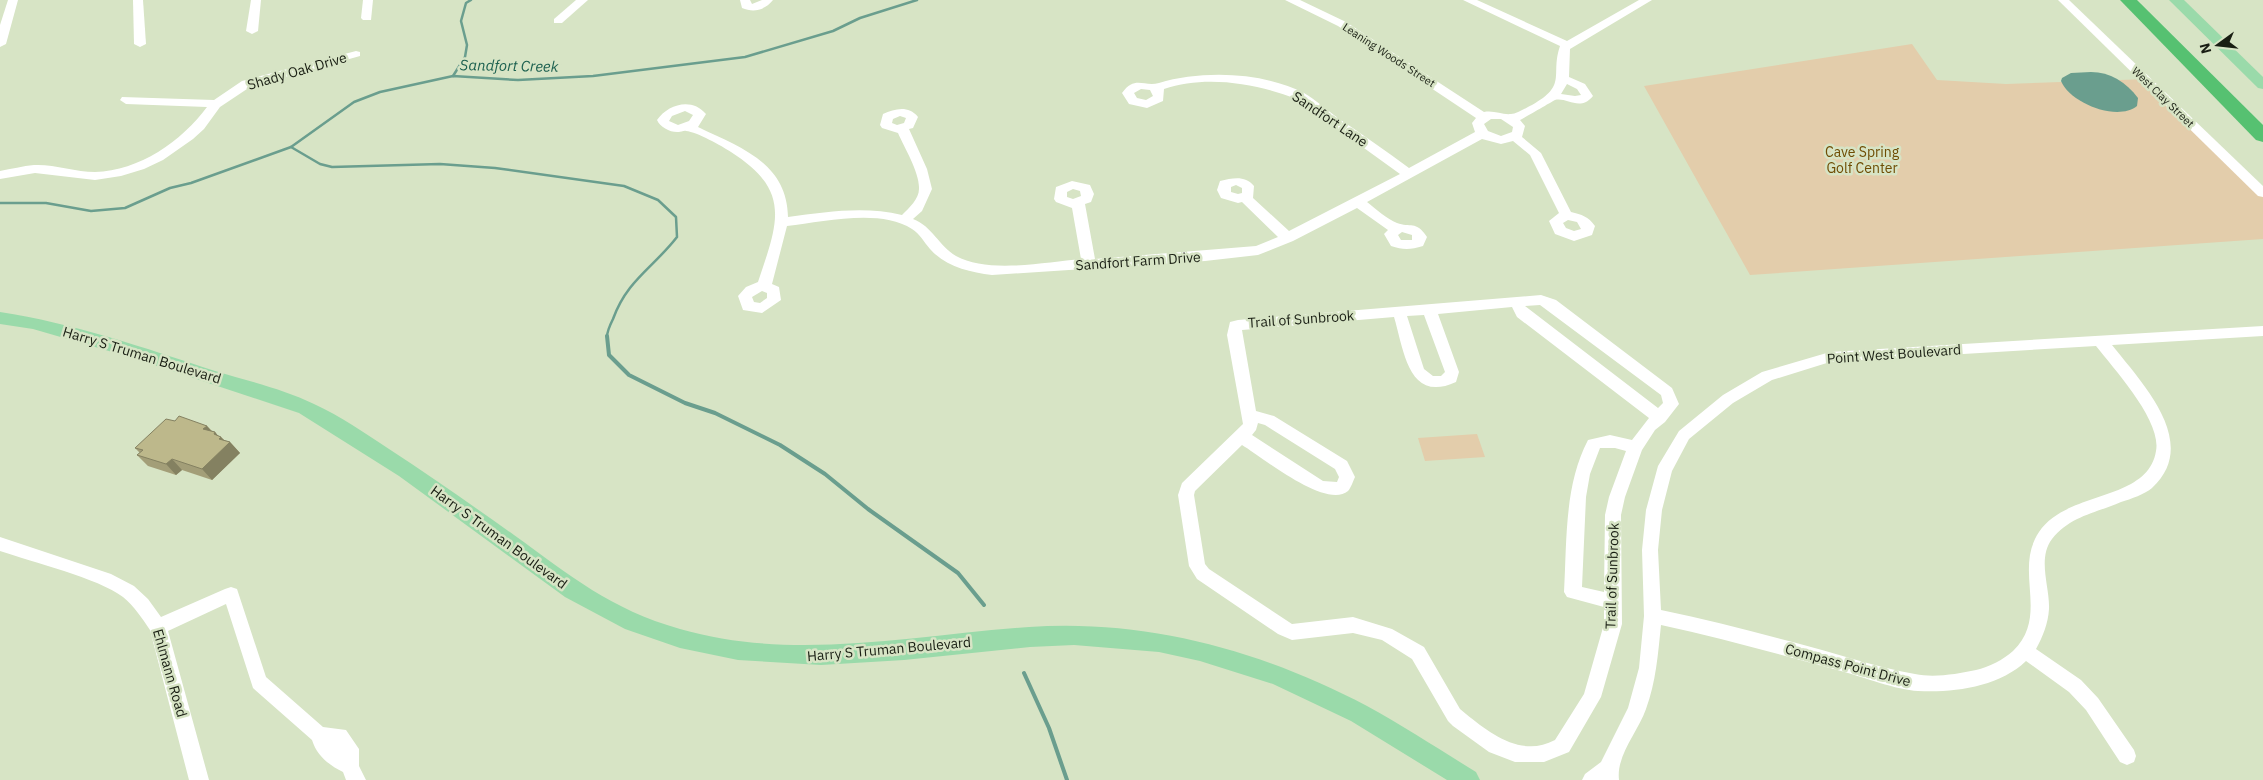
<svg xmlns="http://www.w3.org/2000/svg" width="2263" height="780" viewBox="0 0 2263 780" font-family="'IBM Plex Sans',sans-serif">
  <rect width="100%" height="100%" fill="#d7e4c5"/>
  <g fill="#e3cdab">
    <path d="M1912,44L1937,80L2006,84L2148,79L2263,192V239L1750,275L1644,86Z"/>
    <path d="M1477,434L1485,457L1425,461L1418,438Z"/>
  </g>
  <path fill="#6a9e8e" d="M2091,72C2110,72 2126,82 2138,98L2137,106C2117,122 2070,103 2061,81L2062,78L2071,73Z"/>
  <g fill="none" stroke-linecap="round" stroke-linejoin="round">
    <g stroke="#6a9e8e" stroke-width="2.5">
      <path d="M453,76L465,57L467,45L461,21L466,3L471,0"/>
      <path d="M291,147L320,164L332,167L440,164L495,168L624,186L658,200L676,217L677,237C653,268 627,280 613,319C610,325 607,331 607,337"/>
      <path d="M0,203H46L91,211L125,208L170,188L191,183L291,147L354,102L380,92L453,76L518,80L593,76L745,57L833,31L860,18L917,0"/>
    </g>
    <g stroke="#6a9e8e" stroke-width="4">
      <path d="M607,336L609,355L629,375L685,403L715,413L780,445L825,474L868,509L958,573L984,605"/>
      <path d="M1024,673L1049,728L1067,780"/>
    </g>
    <g fill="#fff" fill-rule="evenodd">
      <path d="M8,0H18L6,44L0,47V25Z"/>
      <path d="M133,0H143L146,44L140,47L134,44Z"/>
      <path d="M251,0H261L258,31L252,34L246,31Z"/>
      <path d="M363,0H373L371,20H363L361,18Z"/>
      <path d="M576,0H588L562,23H554V19Z"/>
      <path d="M740,0H750L752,4L762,0H773C765,10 754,13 742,8Z"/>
      <path d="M1285,0H1300L1346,22L1484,112C1494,110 1502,115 1511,114C1517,114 1527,107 1532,105C1568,85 1550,75 1560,46L1463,0H1477L1567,41L1639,0H1652L1570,49L1569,77L1585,84L1593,96C1580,112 1567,97 1555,100C1553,101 1526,117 1520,120L1525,126L1522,137L1541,153L1571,212C1582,215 1588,216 1595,226L1592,235L1574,241L1555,234L1549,221L1559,213L1530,155L1513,141L1501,144L1482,139L1367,202C1376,209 1387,219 1397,223C1410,228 1416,220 1427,237L1423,246C1410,250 1403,250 1391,246L1384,234L1388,230L1357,208L1293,241L1258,255L1205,261L992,275C969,272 946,267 930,249C924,242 920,234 912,229C880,208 823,222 787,226L772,284L779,287L781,300L762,313L743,310L738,296L746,287L758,282C778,222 792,191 731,152C722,146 697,132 686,131C685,130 680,132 679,132C671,133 660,127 657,120C668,104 692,97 706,114L698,127C739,147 787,162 788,217C827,212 864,206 902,215C909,208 919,199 919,189C920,173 904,147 898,133L882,128L880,125L883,114C895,109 908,105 918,117L913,128L909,129L927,169L932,189L922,211L913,219C932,226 939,246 956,256C988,274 1046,262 1081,259L1072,208L1056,202L1054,199L1056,187L1072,181L1090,185L1094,194L1091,202L1085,204L1095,259L1256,246L1278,237L1242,202L1238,203L1221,198L1217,190L1220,181C1233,178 1245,175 1254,186L1253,198L1289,231L1400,174L1296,99C1256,83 1205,75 1164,89L1163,101L1147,108L1129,104L1122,93C1135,75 1143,87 1159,83C1203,70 1263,72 1304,93C1316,100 1327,110 1338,118C1362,134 1386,151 1409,168L1475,132L1472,123L1476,118L1338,26ZM1567,84L1577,89L1581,95L1575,96L1561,94ZM1141,89L1150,90L1153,96L1146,100L1137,98L1134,93ZM685,111L693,115L689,121L678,125L669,121L672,116ZM900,116L906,118L904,123L897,125L892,123L893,119ZM1491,119H1501L1513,127L1512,132L1501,136L1488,131L1484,124ZM1236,185L1242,188V193L1238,194L1231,192V187ZM1073,189L1080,191L1081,196L1073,199L1067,197V192ZM1568,220L1577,222L1581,229L1574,231L1566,228L1563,223ZM1402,232L1412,235V240H1401L1398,235ZM762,291L767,293V298L760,303L754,302L752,297Z"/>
      <path d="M2058,0H2069L2263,186V197L2258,196Z"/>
      <path d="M356,51L360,52V56L250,87L220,107L204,129L193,139L163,160L144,169L121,176L95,180L35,173L0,179V171C11,169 23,166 34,165C54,164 75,172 95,172C139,171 182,141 207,107L126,104L120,100L122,97L214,100L242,81Z"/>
      <path d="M1541,295L1556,300L1672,388L1679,404L1665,422L1655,430L1642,450L1625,497L1621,515L1622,624L1601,697L1569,752L1544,762H1515L1489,752L1453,726L1448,721L1412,659L1382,640L1353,633L1292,640L1278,634L1197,579L1189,566L1178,495L1182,483L1243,424L1227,335L1230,322L1238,320ZM1540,305L1661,395L1663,403L1658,408L1525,306ZM1512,307L1517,317L1649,418L1632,440L1610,435L1588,440C1564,486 1567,541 1564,592L1567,597L1604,607V624L1584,694L1555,740C1522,758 1491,734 1466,714L1460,709L1424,647L1392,629L1353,617L1292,624L1209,569L1205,564L1194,495L1195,491L1242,445C1262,457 1326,510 1348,491C1351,488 1353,481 1355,477L1347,461L1274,416L1256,411L1242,330L1394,317C1404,350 1408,404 1456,382L1459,372L1438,314ZM1424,315L1445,372L1441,376H1433L1424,369L1407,316ZM1258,423L1265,425L1335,469L1339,477L1337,482L1323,481L1252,435L1256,430ZM1600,448H1615L1626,451L1609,497L1605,515L1604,592L1582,587L1586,497L1590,474Z"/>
      <path d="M2263,326V336L2112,345C2142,383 2201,443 2152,488C2145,494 2131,499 2121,502C2096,513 2070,516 2052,539C2037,559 2050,587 2049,609C2048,624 2043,636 2036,649L2081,680L2098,698L2134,750L2136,756L2134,762L2127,765L2120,762L2086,710L2069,692L2026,661C1999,687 1953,693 1918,691C1897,690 1863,677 1841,671C1781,655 1722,638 1661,625C1658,654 1656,682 1646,709C1638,732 1616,755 1619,780H1582L1585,774L1601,762L1628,708L1639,668L1644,616L1642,550L1646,510L1658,466L1679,431L1723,395L1762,372L1830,352ZM2096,346C2114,369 2162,421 2156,451C2148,502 2067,490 2039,532C2013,571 2050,615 2013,651C2003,660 1989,667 1976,670C1957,674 1934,678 1915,674C1880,668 1845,656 1811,647C1761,634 1712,620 1661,610L1658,550L1662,510L1672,471L1689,439L1733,403L1772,380L1830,362Z"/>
      <path d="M0,537L111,574L134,586L148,599L161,617L225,589L231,587L237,589L266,677L323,727L346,730L359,749V766L366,780H346L343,772C329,765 317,756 312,740L253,688L226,604L168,631L209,780H189L150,630C142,618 134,606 123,597C98,578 32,562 0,551Z"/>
    </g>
    <g fill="#9adaaa" fill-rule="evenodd">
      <path d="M2169,0H2184L2263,77V89L2258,88Z"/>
      <path d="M0,312C73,323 145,348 215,371C248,381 283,389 314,404C340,416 365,433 389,449C432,477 473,506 514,535C571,576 610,609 680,629C794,662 913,635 1029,627C1149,619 1262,651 1367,706C1404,726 1440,750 1476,772L1480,780H1447L1351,721L1273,684L1200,661L1159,652L1074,645L1030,647L904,660L821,665L738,660L680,648L625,629L565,597L399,476L299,413L133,358L33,329L0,324Z"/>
    </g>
    <path fill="#56c171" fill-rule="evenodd" d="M2120,0H2137L2263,125V142L2256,140Z"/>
  </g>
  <path fill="#a39e78" d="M175,421L207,426L212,431L215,432L218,436L221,437L224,440L230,442L240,453L212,480L182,470L176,475L148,466L137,455L140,453L135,448Z"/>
  <g fill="#848161">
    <path d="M207,426L214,434L215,432L220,438L221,437L228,444L230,442L240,453L212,480L202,469L203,429Z"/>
    <path d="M172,459L182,470L176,475L166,464Z"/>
  </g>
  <path fill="#bdb88b" stroke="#848161" d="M179,416L207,426L203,429L215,432L214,434L221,437L219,439L230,442L202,469L172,459L166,464L137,455L143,450L135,448L166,419L175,421Z"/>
  <g text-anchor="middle" stroke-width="5" stroke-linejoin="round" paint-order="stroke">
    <g font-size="11" fill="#191e13" stroke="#d7e4c5">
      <text transform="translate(1389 55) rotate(33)" y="4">Leaning Woods Street</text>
      <text transform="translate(2163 97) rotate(44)" y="4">West Clay Street</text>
    </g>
    <g font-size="14" fill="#191e13" stroke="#d7e4c5">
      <text transform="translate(297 71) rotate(-16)" y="5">Shady Oak Drive</text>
      <text transform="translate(1330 119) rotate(34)" y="5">Sandfort Lane</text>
      <text transform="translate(1138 261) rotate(-4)" y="5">Sandfort Farm Drive</text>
      <text transform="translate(1301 319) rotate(-4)" y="5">Trail of Sunbrook</text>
      <text transform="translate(1894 354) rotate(-4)" y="5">Point West Boulevard</text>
      <text transform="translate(142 355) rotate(17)" y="5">Harry S Truman Boulevard</text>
      <text transform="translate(499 537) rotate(36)" y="5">Harry S Truman Boulevard</text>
      <text transform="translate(1612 576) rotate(-88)" y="5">Trail of Sunbrook</text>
      <text transform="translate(889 649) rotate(-5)" y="5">Harry S Truman Boulevard</text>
      <text transform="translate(1848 665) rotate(15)" y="5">Compass Point Drive</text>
      <text transform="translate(170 673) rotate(74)" y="5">Ehlmann Road</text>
    </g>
    <g font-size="14" fill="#6f4d04" stroke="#d7e4c5">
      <text x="1862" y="157">Cave Spring<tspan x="1862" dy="16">Golf Center</tspan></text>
    </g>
    <g font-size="15" font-style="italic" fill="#1d6150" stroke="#d7e4c5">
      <text transform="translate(509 66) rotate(1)" y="5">Sandfort Creek</text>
    </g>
  </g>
  <g transform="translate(2218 45) rotate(255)" stroke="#d7e4c5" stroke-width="4" paint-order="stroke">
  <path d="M0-4L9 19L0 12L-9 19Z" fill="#191e13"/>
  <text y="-8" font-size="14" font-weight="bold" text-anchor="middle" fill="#191e13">N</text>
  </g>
</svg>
